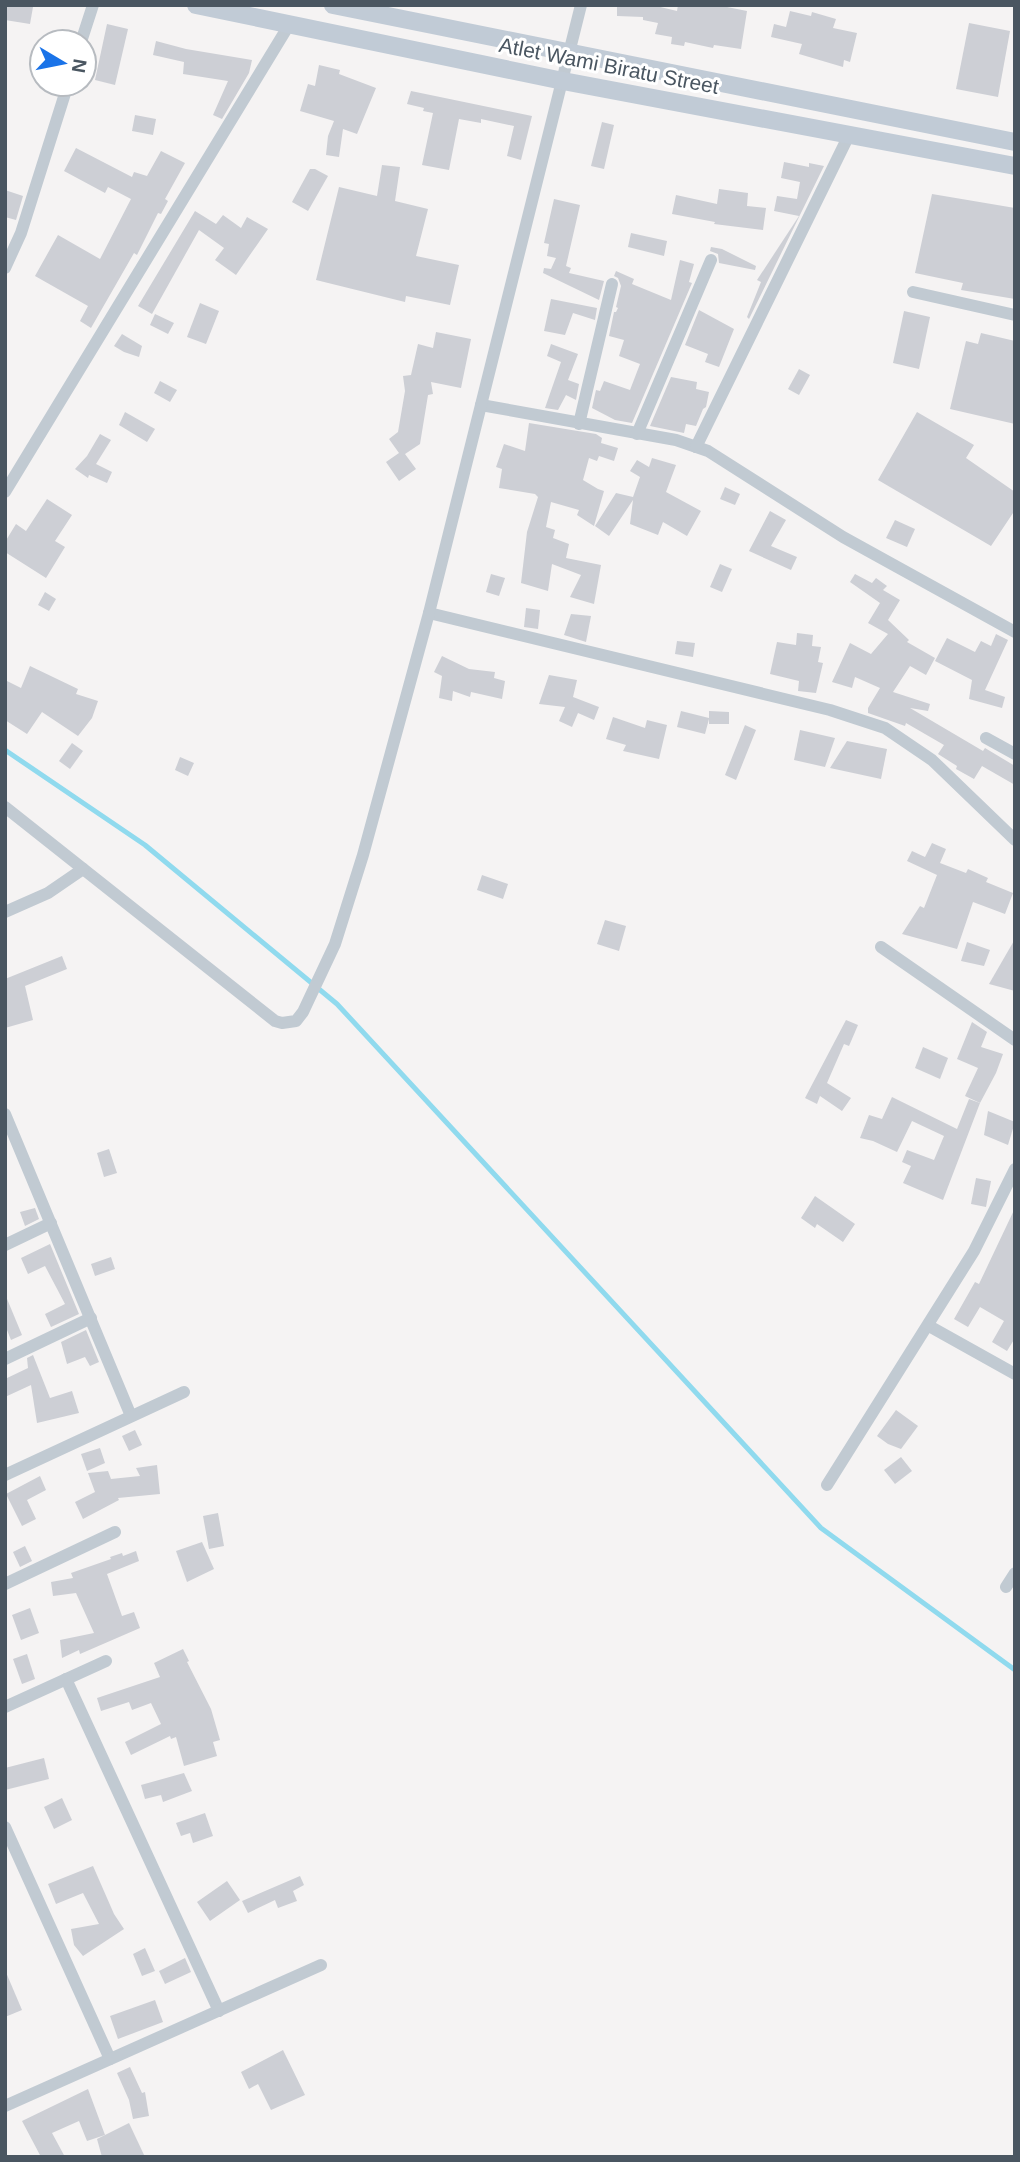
<svg xmlns="http://www.w3.org/2000/svg" width="1020" height="2162" viewBox="0 0 1020 2162" font-family="Helvetica,sans-serif">
  <rect width="100%" height="100%" fill="#f5f3f3"/>
  <g fill="none" stroke-linecap="round" stroke-linejoin="round">
    <path stroke="#90daee" stroke-width="5" d="M5,750L145,845L337,1004L821,1528L1015,1670"/>
  </g>
  <g fill="#cdcfd5">
    <path d="M5,5L33,7L30,24L5,20Z"/>
    <path d="M617,5H652L677,11L678,5H717L747,11L741,49L714,45L713,48L685,42L684,46L671,44L672,37L655,34L658,23L643,20V17L617,16Z"/>
    <path d="M790,11L811,16L812,12L836,19L833,28L857,33L850,62L844,60L843,67L799,54L802,44L771,37L774,24L786,27Z"/>
    <path d="M969,23L1010,31L998,97L956,89Z"/>
    <path d="M107,24L128,29L115,85L95,80Z"/>
    <path d="M156,41L186,49L252,60L249,73L222,119L213,115L228,81L183,74L184,62L153,55Z"/>
    <path d="M319,65L340,70L339,74L376,88L357,134L343,129L339,157L326,155L328,136L334,121L300,111L308,84L315,86Z"/>
    <path d="M411,91L532,116L521,160L507,156L514,126L481,119V123L459,119L449,170L422,165L433,113L423,111L424,108L407,104Z"/>
    <path d="M135,115L156,119L153,135L132,131Z"/>
    <path d="M602,122L614,125L604,169L591,166Z"/>
    <path d="M76,148L132,177L134,172L147,176L161,151L185,163L165,199L168,201L161,214L158,213L137,255L134,253L91,328L80,321L88,306L35,276L58,235L100,259L131,199L108,187L105,193L64,171Z"/>
    <path d="M784,162L809,167V163L824,166L749,319L747,317L761,282L757,280L799,216L774,211L777,196L797,199L800,182L781,178Z"/>
    <path d="M382,165L400,167L395,201L428,209L416,256L459,265L450,305L406,296L405,302L316,280L339,187L377,196Z"/>
    <path d="M310,169H315L328,176L308,211L292,202Z"/>
    <path d="M719,189L748,193L747,206L766,208L763,230L714,224L715,222L672,214L676,195L717,204Z"/>
    <path d="M5,190L23,196L16,220L5,217Z"/>
    <path d="M932,194L1015,208V299L961,290L963,283L915,273Z"/>
    <path d="M554,199L580,205L566,266L571,268L569,273L604,281L599,300L543,273L544,268L551,269L556,258L547,256L549,244L544,243Z"/>
    <path d="M195,211L216,224L223,215L241,228L247,217L268,229L236,275L215,260L224,248L199,230L152,314L138,306Z"/>
    <path d="M631,233L667,241L664,256L628,247Z"/>
    <path d="M711,247L722,249L756,266L755,270L719,263L718,254L710,251Z"/>
    <path d="M680,260L694,264L689,282L692,283L632,423L615,420L592,408L596,390L600,391L604,381L630,390L640,364L619,356L624,340L609,336L614,312H616L618,308L616,307L621,286L618,278L614,276L616,271L634,279L632,284L671,300Z"/>
    <path d="M551,299L597,308L595,320L573,313L565,335L544,331Z"/>
    <path d="M200,303L219,311L206,344L187,337Z"/>
    <path d="M699,310L734,329L719,367L705,362L708,354L685,345Z"/>
    <path d="M904,311L930,317L919,369L893,363Z"/>
    <path d="M155,314L174,323L168,334L150,325Z"/>
    <path d="M436,332L471,339L461,388L431,382L433,394L428,395L420,444L405,454L416,469L399,481L386,462L399,453L389,439L398,432L405,391L403,376L411,375L418,344L433,348Z"/>
    <path d="M981,333L1015,341V424L950,409L966,341L978,344Z"/>
    <path d="M122,334L142,346L139,357L124,352L114,346Z"/>
    <path d="M551,344L578,354L568,380L579,384L576,400L566,395L558,410L545,408L561,362L547,356Z"/>
    <path d="M799,369L810,375L799,395L788,389Z"/>
    <path d="M671,377L697,382L696,389L709,392L706,407L703,409L696,426L686,424L684,433L650,426Z"/>
    <path d="M160,381L177,390L170,402L154,393Z"/>
    <path d="M125,412L155,429L147,442L119,425Z"/>
    <path d="M917,412L974,445L966,458L1015,492V510L991,546L878,480Z"/>
    <path d="M529,423L596,434L602,438L601,443L618,448L614,461L599,456L597,461L589,458L583,480L598,489L604,491L594,526L577,515L579,510L551,502L546,527L555,530L553,538L569,544L566,558L601,565L594,604L570,597L581,575L552,564L548,591L521,583L527,532L538,497L535,494L499,488L502,469L496,467L504,444L525,451Z"/>
    <path d="M100,434L111,440L96,464L112,472L107,483L89,475L88,478L75,469L87,456Z"/>
    <path d="M652,458L676,465L666,492L701,511L687,536L663,522L658,535L630,524L633,500L609,536L595,526L616,493L633,497L640,477L630,471L637,460L649,467Z"/>
    <path d="M725,487L740,494L735,505L720,499Z"/>
    <path d="M47,499L72,515L55,541L65,547L46,578L5,552V542L16,524L26,531Z"/>
    <path d="M770,511L786,520L771,546L797,557L791,570L749,551Z"/>
    <path d="M895,520L915,529L907,547L886,538Z"/>
    <path d="M720,564L732,569L722,592L710,587Z"/>
    <path d="M491,574L505,578L499,596L486,592Z"/>
    <path d="M855,574L872,583L876,578L887,586L883,590L900,600L888,620L909,640L907,642L935,658L926,675L910,666L893,692L930,704L928,711L910,708L983,751L985,748L1015,766V785L982,766L974,779L956,769L957,766L938,754L944,745L906,723L905,726L868,713V708L880,688L855,677L852,688L832,682L850,643L871,654L888,634L868,623L880,603L850,582Z"/>
    <path d="M45,592L56,599L49,611L38,605Z"/>
    <path d="M526,608L540,610L538,629L524,627Z"/>
    <path d="M571,614L591,616L586,642L564,635Z"/>
    <path d="M797,633L813,635L812,646L821,647L818,662L823,663L816,693L798,691L799,681L770,674L777,642L796,645Z"/>
    <path d="M996,634L1008,640L985,690L1005,697L1002,708L969,699L972,680L935,661L947,638L975,652L981,641L991,646Z"/>
    <path d="M677,641L695,643L693,657L675,654Z"/>
    <path d="M442,656L469,669L495,672L494,678L505,681L502,699L471,692L470,697L453,691L452,701L439,698L442,676L434,672Z"/>
    <path d="M30,666L78,689L76,694L98,701L92,718L78,736L42,712L27,734L5,720V680L21,688Z"/>
    <path d="M549,675L577,680L573,697L599,707L594,720L578,713L572,727L559,721L565,707L539,704Z"/>
    <path d="M681,711L709,718V711L729,712V724H709V719L705,734L677,727Z"/>
    <path d="M613,717L645,728L647,720L667,725L659,759L623,751L626,745L606,739Z"/>
    <path d="M745,725L756,730L736,780L725,775Z"/>
    <path d="M800,730L835,738L825,767L794,760Z"/>
    <path d="M847,741L887,749L881,779L830,768Z"/>
    <path d="M72,743L83,751L70,769L59,761Z"/>
    <path d="M180,757L194,763L188,776L175,770Z"/>
    <path d="M932,843L946,849L940,863L966,873L968,869L988,878L986,882L1013,893L1005,914L973,902L957,949L902,934L920,906L924,908L937,875L907,861L912,851L925,857Z"/>
    <path d="M482,875L508,884L503,899L477,890Z"/>
    <path d="M605,920L626,926L619,951L597,944Z"/>
    <path d="M1015,939V991L989,984Z"/>
    <path d="M967,942L990,950L984,966L961,961Z"/>
    <path d="M62,956L67,969L25,986L33,1020L5,1028V979Z"/>
    <path d="M846,1020L858,1025L849,1046L844,1044L827,1083L851,1098L842,1111L820,1096L817,1104L805,1098Z"/>
    <path d="M972,1022L987,1032L981,1047L1003,1054L996,1073L980,1103L965,1096L978,1068L957,1059Z"/>
    <path d="M923,1047L948,1058L940,1079L915,1068Z"/>
    <path d="M892,1097L957,1129L969,1099L980,1103L943,1200L903,1183L911,1166L902,1162L907,1150L934,1160L944,1136L912,1121L897,1152L873,1141L860,1138L869,1115L882,1119Z"/>
    <path d="M988,1111L1015,1122L1008,1145L984,1135Z"/>
    <path d="M109,1149L117,1173L104,1177L97,1153Z"/>
    <path d="M976,1178L991,1181L986,1207L971,1204Z"/>
    <path d="M815,1196L855,1224L843,1242L817,1224L815,1228L801,1218Z"/>
    <path d="M35,1208L39,1219L25,1226L20,1212Z"/>
    <path d="M1015,1208V1338L1007,1351L992,1342L1004,1321L980,1307L968,1327L954,1319L975,1282L979,1284Z"/>
    <path d="M50,1244L79,1314L51,1327L45,1314L65,1304L45,1266L28,1274L21,1258Z"/>
    <path d="M111,1257L115,1269L95,1276L91,1264Z"/>
    <path d="M5,1294L22,1335L11,1340L5,1325Z"/>
    <path d="M86,1330L99,1362L90,1366L85,1357L67,1364L61,1342Z"/>
    <path d="M33,1355L50,1398L72,1391L79,1413L37,1423L31,1385L5,1397V1379L28,1368L27,1358Z"/>
    <path d="M896,1410L918,1426L901,1449L888,1444L877,1436Z"/>
    <path d="M135,1430L142,1445L129,1451L122,1436Z"/>
    <path d="M100,1448L105,1463L87,1471L81,1454Z"/>
    <path d="M901,1457L912,1471L895,1484L884,1470Z"/>
    <path d="M157,1465L160,1494L118,1498L119,1500L83,1519L75,1502L95,1492L88,1473L108,1471L111,1479L140,1476L136,1468Z"/>
    <path d="M40,1476L46,1490L27,1500L36,1519L22,1526L6,1494Z"/>
    <path d="M218,1513L224,1546L209,1549L203,1516Z"/>
    <path d="M202,1542L214,1569L187,1582L176,1551Z"/>
    <path d="M25,1546L32,1561L20,1567L13,1552Z"/>
    <path d="M136,1551L139,1561L107,1574L122,1616L134,1612L140,1628L80,1654L79,1650L62,1658L60,1640L94,1633L76,1593L53,1596L51,1582L73,1578L71,1573L111,1559L110,1557L122,1553L123,1556Z"/>
    <path d="M30,1608L39,1633L21,1640L12,1615Z"/>
    <path d="M183,1649L189,1661L187,1662L211,1709L220,1740L213,1742L217,1756L184,1766L176,1737L171,1739L170,1736L131,1755L125,1742L161,1724L151,1703L132,1710L129,1702L101,1711L97,1698L160,1677L154,1663Z"/>
    <path d="M27,1654L35,1679L22,1684L13,1659Z"/>
    <path d="M44,1758L49,1779L5,1790V1768Z"/>
    <path d="M184,1773L192,1791L163,1802L161,1795L145,1799L141,1785Z"/>
    <path d="M62,1798L72,1820L54,1829L44,1807Z"/>
    <path d="M205,1813L213,1836L193,1843L190,1833L181,1836L176,1823Z"/>
    <path d="M93,1866L114,1914L124,1929L83,1956L74,1945L71,1929L99,1924L83,1893L56,1904L48,1884Z"/>
    <path d="M300,1876L304,1885L293,1891L297,1901L278,1908L275,1900L248,1913L242,1901Z"/>
    <path d="M227,1881L240,1900L210,1921L197,1902Z"/>
    <path d="M145,1948L155,1971L142,1976L133,1954Z"/>
    <path d="M185,1958L191,1972L165,1984L159,1971Z"/>
    <path d="M5,1970L22,2010L5,2017Z"/>
    <path d="M155,2000L163,2022L118,2039L110,2016Z"/>
    <path d="M283,2050L305,2095L271,2110L258,2084L249,2089L241,2072Z"/>
    <path d="M130,2067L142,2093L145,2092L149,2116L133,2119L129,2100L117,2073Z"/>
    <path d="M88,2089L105,2135L87,2141L79,2121L52,2133L65,2157H41L22,2121Z"/>
    <path d="M129,2123L145,2157H102L97,2139Z"/>
  </g>
  <g fill="none" stroke-linecap="round" stroke-linejoin="round">
    <g stroke="#c1cad2" stroke-width="12">
      <path d="M81,42L93,5"/>
      <path d="M5,268L21,233L68,84"/>
      <path d="M913,292L1015,315"/>
      <path d="M481,405L676,440L708,451L843,537L1015,632"/>
      <path d="M579,424L612,284"/>
      <path d="M637,434L711,260"/>
      <path d="M696,447L849,135"/>
      <path d="M5,492L289,25"/>
      <path d="M429,613L830,710L885,728L932,760L1015,840"/>
      <path d="M986,738L1015,754"/>
      <path d="M5,807L275,1021L282,1023L296,1021L303,1012L335,944L363,855L429,613L581,5"/>
      <path d="M5,912L48,893L83,869"/>
      <path d="M881,947L1015,1040"/>
      <path d="M5,1114L131,1416"/>
      <path d="M5,1245L51,1223"/>
      <path d="M929,1326L1015,1374"/>
      <path d="M5,1359L91,1318"/>
      <path d="M5,1475L184,1392"/>
      <path d="M827,1485L974,1251L1015,1169"/>
      <path d="M5,1584L115,1532"/>
      <path d="M1006,1587L1015,1573"/>
      <path d="M66,1679L219,2011"/>
      <path d="M5,1707L106,1661"/>
      <path d="M5,1827L110,2059"/>
      <path d="M5,2106L321,1965"/>
    </g>
    <g stroke="#c1cbd6" stroke-width="18">
      <path d="M196,5L563,81L1015,166"/>
      <path d="M333,5L1015,142"/>
    </g>
  </g>
  <g text-anchor="middle" stroke-width="6" stroke-linejoin="round" paint-order="stroke">
    <g font-size="21" fill="#4a5661" stroke="#fff">
      <text transform="translate(609 66) rotate(11)" y="7">Atlet Wami Biratu Street</text>
    </g>
  </g>
  <rect width="1020" height="2162" fill="none" stroke="#4a5661" stroke-width="14"/>
  <g transform="translate(63 63) rotate(100)"><circle r="33" fill="#ffffff" stroke="#b7bbc0" stroke-width="2"/>
  <path d="M0-5L12 26L0 18L-12 26Z" fill="#1a73e8"/>
  <text y="-10" font-size="19" font-weight="bold" text-anchor="middle" fill="#4a5661">N</text>
  </g>
</svg>
